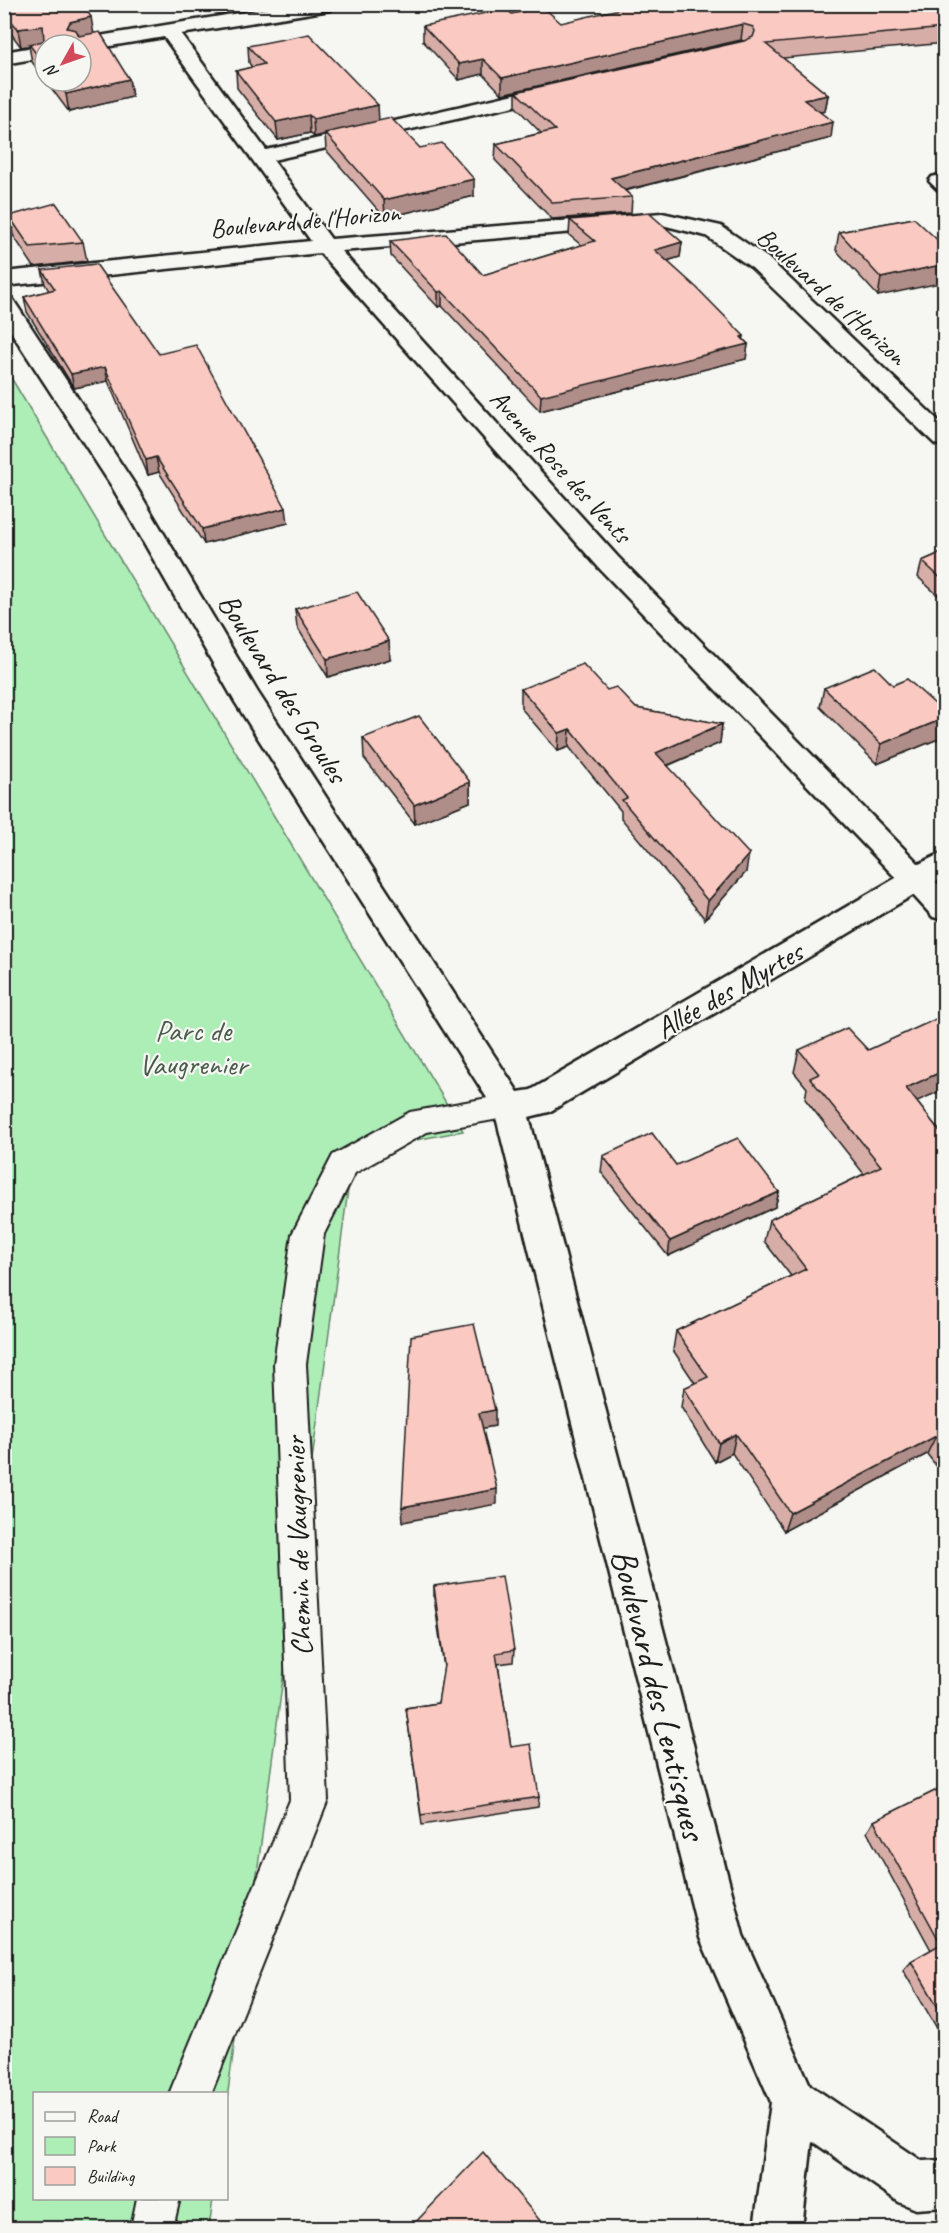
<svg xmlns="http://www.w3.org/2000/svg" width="949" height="2233" viewBox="0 0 949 2233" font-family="Caveat,sans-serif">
  <rect width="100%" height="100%" fill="#f6f6f2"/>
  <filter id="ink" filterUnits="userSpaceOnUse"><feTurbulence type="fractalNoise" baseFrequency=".0167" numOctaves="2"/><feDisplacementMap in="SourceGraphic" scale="12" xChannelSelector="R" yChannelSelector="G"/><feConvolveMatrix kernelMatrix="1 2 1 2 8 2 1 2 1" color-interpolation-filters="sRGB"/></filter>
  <g filter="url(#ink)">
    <path fill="#adeeb7" stroke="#64856a" stroke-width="1.5" d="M4,366L463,1131L353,1152L227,2099L226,2094H34V2198L213,2199L209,2228H5Z"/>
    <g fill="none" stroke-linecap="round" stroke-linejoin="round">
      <defs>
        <g id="lane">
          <path d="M510,1094L521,1097L525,1106L521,1115L427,1132L355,1173L324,1234L306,1364L328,1800L211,2094H169L290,1800L274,1364L292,1234L333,1155L410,1112Z"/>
          <path d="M137,2198H180L173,2228H131Z"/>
        </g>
        <g id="street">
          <path d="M293,4H339L330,10L181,34L266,150L559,84L566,86L569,90L566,94L559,96L273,160L331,239L662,213L721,226L768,258L944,426V446L935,444L752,268L706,236L662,225L341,251L618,557L919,864L944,852V877L936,882L944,891V920L933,917L913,895L549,1112L529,1117L743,1935L810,2085L922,2161L944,2160V2207L916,2209L899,2202L812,2141L802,2228H754L771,2102L700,1938L494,1109L235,702L111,485L4,321V296L12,298L135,485L257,691L518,1092L531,1090L896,878L600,569L320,253L4,286V272L311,241L164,37L81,51V45H72L74,41L81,39Z"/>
          <path d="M45,45V57L4,64V52Z"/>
          <path d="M939,175L944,176V191L937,189L929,181L932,177Z"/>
        </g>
      </defs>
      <use href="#lane" stroke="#1c1c1c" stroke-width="4"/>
      <use href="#street" stroke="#1c1c1c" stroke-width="5"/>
      <use href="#lane" fill="#f6f6f2" fill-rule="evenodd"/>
      <use href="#street" fill="#f6f6f2" fill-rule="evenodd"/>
    </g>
    <g fill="#d7aea7" stroke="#1c1c1c" stroke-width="1.5">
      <path d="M4,4L94,33L129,79L132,97L69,112L46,81H81L45,45V79L32,62L29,46L21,47L4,24Z"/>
      <path d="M945,4V43L783,58L828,95L825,111L820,112L831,138L625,191L632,197L631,213L552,219L495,160L496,144L541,133L516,107V92L744,41L741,40L502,94L483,74L459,80L423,41V26L512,14L561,23Z"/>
      <path d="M248,46L379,121L420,148L474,196L385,218L326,150L325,134L314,137L310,133L278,140L237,88L236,71L252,67L249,63Z"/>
      <path d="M9,216L83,242L87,261L34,267L13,235Z"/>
      <path d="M914,218L878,296L836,250L839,232Z"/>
      <path d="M570,220L682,242L680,257L667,261L748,344L746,359L540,411L442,306L438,307L391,256L390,241L483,275L581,245L569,235Z"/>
      <path d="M42,270L159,354L288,523L204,544L159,472L148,475L108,381L74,388L27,312L24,297L49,291L45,284Z"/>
      <path d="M945,551V602L918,577L922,561Z"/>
      <path d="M295,609L390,659L328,677L297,627Z"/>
      <path d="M893,685L945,713V731L943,737L877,764L820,707L824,688Z"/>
      <path d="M521,689L607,690L636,708L722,724L720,743L667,766L746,872L705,919L621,818V811L569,747L558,751L521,708Z"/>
      <path d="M363,738L470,782V802L415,824L364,758Z"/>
      <path d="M945,1029V1089L916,1101L945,1138V1477L927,1454L784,1531L732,1453L715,1462L681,1407L684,1388L695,1383L673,1350L676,1331L791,1276L764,1241L769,1220L864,1174L805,1099L807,1088L794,1072L799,1050H868Z"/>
      <path d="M603,1156L676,1165L779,1192L775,1207L668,1256L601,1172Z"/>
      <path d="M434,1586L514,1650L513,1662L498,1664L511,1747L539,1797L538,1807L422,1825L406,1708L438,1703L444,1668L434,1598Z"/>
      <path d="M945,1786V2042L903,1970L911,1961L931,1950L867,1832L874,1821Z"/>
    </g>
    <g fill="#af8d88" stroke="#1c1c1c" stroke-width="1.5">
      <path d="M91,17L94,35L73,39L67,28L70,22Z"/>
      <path d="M743,24L741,40L502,94V78Z"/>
      <path d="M43,26L46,43L21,47L18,29Z"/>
      <path d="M483,59V74L459,80V64Z"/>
      <path d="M129,79L132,97L69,112L66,94Z"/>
      <path d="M828,95L825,111L802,116L804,100Z"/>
      <path d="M378,105L379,122L314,137L313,119Z"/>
      <path d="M309,115L310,133L278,140L276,122Z"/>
      <path d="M833,122L831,138L610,194L611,178Z"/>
      <path d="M474,179V196L385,218L384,200Z"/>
      <path d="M682,242L680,257L653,265L655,250Z"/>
      <path d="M945,264V282L878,296L881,278Z"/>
      <path d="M442,291V306L438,307V292Z"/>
      <path d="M744,336L743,345L748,344L746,359L540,411L541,396Z"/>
      <path d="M105,367L108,381L74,388L71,374Z"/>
      <path d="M156,457L159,472L148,475L146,460Z"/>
      <path d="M286,508L288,523L204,544L202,529Z"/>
      <path d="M389,641L390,659L328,677L327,659Z"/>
      <path d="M945,718V731L943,737L877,764L881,744Z"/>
      <path d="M722,724L720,743L654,771L656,753Z"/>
      <path d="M570,729L569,747L558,751L559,733Z"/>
      <path d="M470,782V802L415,824L414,805Z"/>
      <path d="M749,854L746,872L705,919L708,901Z"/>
      <path d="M945,1070V1089L899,1109L906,1088Z"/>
      <path d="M779,1192L775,1207L668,1256L670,1241Z"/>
      <path d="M495,1410V1426L478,1429L479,1413Z"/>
      <path d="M736,1434L732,1453L715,1462L719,1443Z"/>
      <path d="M936,1436L927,1454L784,1531L790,1513Z"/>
      <path d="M497,1489V1504L403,1522L402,1507Z"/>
    </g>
    <g fill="#facac2" stroke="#1c1c1c" stroke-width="1.5">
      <path d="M4,4H83L91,17L70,22L67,28L76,30L79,36L100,32L129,79L66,94L56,81H81V45H45V66L29,44L44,41L43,26L18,29L4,12Z"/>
      <path d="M640,4H945V28L766,44L828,95L804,100L833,122L611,178L632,197L553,203L496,144L555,130L516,92L744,41L753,37L755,31L753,27L743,24L502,78L483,59L459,64L423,26L505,9L512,14L543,7L561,23Z"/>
      <path d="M309,34L378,105L313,119L309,115L276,122L236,71L264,64L248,46Z"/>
      <path d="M391,118L420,148L442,143L474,179L384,200L325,133Z"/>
      <path d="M56,203L83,242L30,247L9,216Z"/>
      <path d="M649,213L682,242L655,250L697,288L744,336L741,337L748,344L541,396L442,291L438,292L390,241L446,234L483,275L595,241L570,220Z"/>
      <path d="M914,218L945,247V264L881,278L839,232Z"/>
      <path d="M96,264L159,354L196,345L286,508L202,529L156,457L146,460L105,367L71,374L24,297L55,289L42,270Z"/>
      <path d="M945,551V582L922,561Z"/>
      <path d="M357,592L389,641L327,659L295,609Z"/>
      <path d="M583,664L607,690L616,687L636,708L722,724L656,753L749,854L708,901L622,800L627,798L570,729L559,733L521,689Z"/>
      <path d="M875,667L893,685L907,679L945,713V718L881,744L824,688Z"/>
      <path d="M419,716L470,782L414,805L363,738Z"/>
      <path d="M936,1019L945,1029V1070L906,1088L945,1138V1448L936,1436L790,1513L736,1434L719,1443L684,1388L708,1377L676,1331L806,1269L769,1220L881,1166L810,1078L819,1074L799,1050L847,1028L868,1050Z"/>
      <path d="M652,1133L676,1165L738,1138L779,1192L670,1241L603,1156Z"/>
      <path d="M474,1324L495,1410L479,1413L497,1489L402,1507L411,1336Z"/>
      <path d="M502,1576L514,1650L496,1653L511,1747L531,1744L539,1797L421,1815L406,1708L438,1703L444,1665L434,1586Z"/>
      <path d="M945,1786V2019L911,1961L941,1944L874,1821Z"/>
      <path d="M483,2152L547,2229H409Z"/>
    </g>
  </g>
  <g text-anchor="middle" stroke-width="4.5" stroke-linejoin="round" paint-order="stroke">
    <g font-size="26" fill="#1c1c1c" stroke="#f6f6f2">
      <text transform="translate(305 220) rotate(-5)" y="9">Boulevard de l'Horizon</text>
      <text transform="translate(832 296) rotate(42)" y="9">Boulevard de l'Horizon</text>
      <text transform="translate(561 466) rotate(48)" y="9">Avenue Rose des Vents</text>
    </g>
    <g font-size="30" fill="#1c1c1c" stroke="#f6f6f2">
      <text transform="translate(283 688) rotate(58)" y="10">Boulevard des Groules</text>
      <text transform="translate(729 990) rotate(-30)" y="10">Allée des Myrtes</text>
      <text transform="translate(298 1546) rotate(-92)" y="10">Chemin de Vaugrenier</text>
    </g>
    <g font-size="30" fill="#485b4a" stroke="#f6f6f2">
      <text x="193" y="1040">Parc de<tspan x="193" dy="34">Vaugrenier</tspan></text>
    </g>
    <g font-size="36" fill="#1c1c1c" stroke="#f6f6f2">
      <text transform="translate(660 1694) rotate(76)" y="13">Boulevard des Lentisques</text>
    </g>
  </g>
  <rect width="949" height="2233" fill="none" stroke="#f6f6f2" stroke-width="24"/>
  <rect x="12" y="12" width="925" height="2209" fill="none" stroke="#1c1c1c" stroke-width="2" filter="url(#ink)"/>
  <rect x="33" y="2092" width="195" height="108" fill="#f6f6f2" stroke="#9f9f9c" stroke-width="1.5"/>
  <rect x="45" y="2112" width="30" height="9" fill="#f6f6f2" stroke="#9f9f9c" stroke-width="1.5"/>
  <text x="87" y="2122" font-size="18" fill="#1c1c1c">Road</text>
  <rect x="45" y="2137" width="30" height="18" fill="#adeeb7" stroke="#9f9f9c" stroke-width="1.5"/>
  <text x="87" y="2152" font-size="18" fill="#1c1c1c">Park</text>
  <rect x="45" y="2167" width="30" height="18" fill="#facac2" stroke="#9f9f9c" stroke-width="1.5"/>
  <text x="87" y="2182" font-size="18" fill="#1c1c1c">Building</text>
  <g transform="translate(63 63) rotate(230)"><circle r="28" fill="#f6f6f2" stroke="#9f9f9c" stroke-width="1.5"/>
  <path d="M0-4.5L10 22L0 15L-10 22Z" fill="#d1495b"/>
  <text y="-9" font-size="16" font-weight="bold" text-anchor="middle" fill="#1c1c1c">N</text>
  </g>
</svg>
